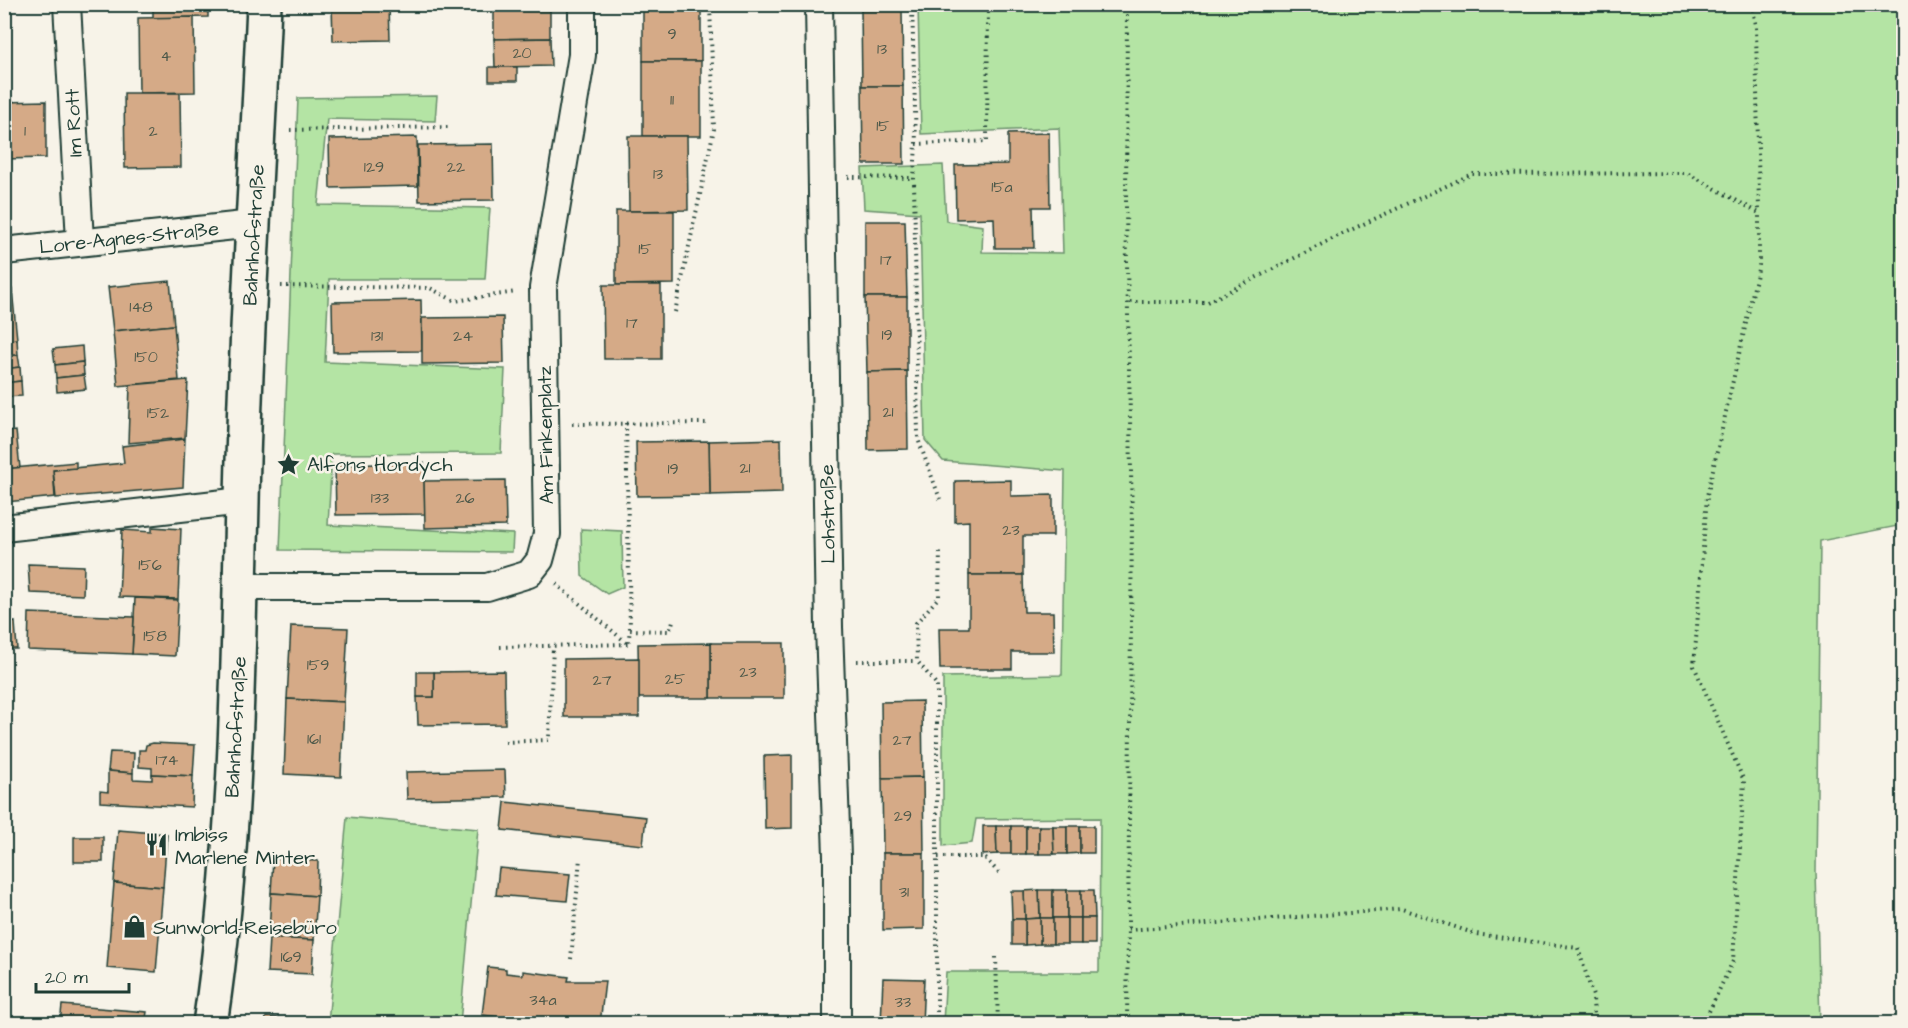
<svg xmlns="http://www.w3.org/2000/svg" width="1908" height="1028" viewBox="0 0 1908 1028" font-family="'Architects Daughter',sans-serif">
  <rect width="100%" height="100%" fill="#f7f3e8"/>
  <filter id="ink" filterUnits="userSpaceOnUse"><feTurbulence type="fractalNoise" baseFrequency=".0167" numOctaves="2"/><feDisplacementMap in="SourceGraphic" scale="12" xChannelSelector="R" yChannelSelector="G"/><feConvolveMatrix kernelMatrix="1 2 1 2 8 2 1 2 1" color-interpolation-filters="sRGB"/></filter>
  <g filter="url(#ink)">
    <g fill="#b4e4a4" stroke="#6a906c" stroke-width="1.5">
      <path d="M918,5H1903V525L1820,541L1816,872L1820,1023H943L946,972H1099L1100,818L976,819L972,843L943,846V677L1062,675L1065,471L943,461L925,440L920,213L864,209L862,168L943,165L946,221L983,226L982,252L1063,253L1059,128L921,134Z"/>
      <path d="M437,96L435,121L327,119L318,205L490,208L485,279H329L325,362L505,369L501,453L332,454L328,525L513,534L512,552L280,550L298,98Z"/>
      <path d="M581,529L622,531L623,587L607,594L582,576Z"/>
      <path d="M347,817L478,829L460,1023H328Z"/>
    </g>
    <g fill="#d5aa87" stroke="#1f3d34" stroke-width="1.5">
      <path d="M153,4H208V17L153,18Z"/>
      <path d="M332,4H389L390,40L333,41Z"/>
      <path d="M494,4H549L550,10L494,11Z"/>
      <rect x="643" y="4" width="58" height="57"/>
      <rect x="861" y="4" width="41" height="6"/>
      <path d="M550,10V38L494,39V11Z"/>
      <path d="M861,10H902L903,86H862Z"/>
      <path d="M194,17L195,92L139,93L138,18Z"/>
      <path d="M550,38L551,66L495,67L494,39Z"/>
      <rect x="643" y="61" width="58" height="75"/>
      <rect x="489" y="67" width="28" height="14"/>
      <path d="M862,86H903L904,164H863Z"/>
      <path d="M124,93H180L181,167L125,168Z"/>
      <path d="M46,101V158L4,159V102Z"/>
      <path d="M1049,133L1050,207H1033L1034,248H995L994,218L956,219L955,165L1008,164V134Z"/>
      <path d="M628,136H687L688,210L629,211Z"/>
      <path d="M417,137L418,186L330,188L329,139Z"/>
      <path d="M493,144L494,200L419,201L418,145Z"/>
      <path d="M616,211H674V284L616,285Z"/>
      <path d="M865,221H905L907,297H865Z"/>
      <path d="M170,281L174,325L113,331L108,287Z"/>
      <path d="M603,285H661V359H604Z"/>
      <path d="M12,289L17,339L4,341V290Z"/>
      <path d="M865,297H907V371L867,372Z"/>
      <path d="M421,300L422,351L333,352L332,302Z"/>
      <path d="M503,317L504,363L422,364V318Z"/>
      <path d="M174,325L179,380L118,386L113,331Z"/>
      <path d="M17,339L18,355L4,356V341Z"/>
      <path d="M82,346L83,362L55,365L53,349Z"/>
      <path d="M18,355L20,367L4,369V356Z"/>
      <path d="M83,362L84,375L56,378L55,365Z"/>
      <path d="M20,367L21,381L4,383V369Z"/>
      <path d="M907,371L908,449L868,450L867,372Z"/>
      <path d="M84,375L86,389L57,392L56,378Z"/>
      <path d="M188,380L185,438L128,443L130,385Z"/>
      <path d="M21,381L22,396L4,397V383Z"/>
      <path d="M16,431L20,468L4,469V432Z"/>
      <path d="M185,439L183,487L56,498L53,470L124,463L122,446Z"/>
      <path d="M781,439L782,493L710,495L709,441Z"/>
      <path d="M709,441L710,495L637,496L636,442Z"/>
      <path d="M76,462V468L53,470L55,497L6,502L4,469Z"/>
      <path d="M424,463L425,514L336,515L335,465Z"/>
      <path d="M505,480L506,526L425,528L424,481Z"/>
      <path d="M1011,480V496L1053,495V536H1023V575H969V521L955,522V481Z"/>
      <path d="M152,527L181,529L178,599L119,597L122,530L152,532Z"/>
      <path d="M28,564L84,566L83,595L30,593Z"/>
      <path d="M969,575H1023L1024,612H1053L1054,652H1012V669H940L939,628H969Z"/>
      <path d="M135,598L178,600L175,656L132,654Z"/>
      <path d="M29,613L134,617L132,654L28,650Z"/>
      <path d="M15,622L17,649H4V624Z"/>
      <path d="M291,626L348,628L344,702L287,699Z"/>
      <rect x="711" y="643" width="73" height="55"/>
      <path d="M711,643V698H639L638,644Z"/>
      <path d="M639,658V717H564V659Z"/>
      <path d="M504,671L505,724L418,725L417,697H434V672Z"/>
      <rect x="417" y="672" width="17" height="25"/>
      <path d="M287,699L344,702L341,777L284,774Z"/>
      <path d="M922,701L923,777L882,778L881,702Z"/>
      <path d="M153,743L195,745L193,776L152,774V768L139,767V750H145L146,745Z"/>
      <path d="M110,752L134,753L133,773L108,771Z"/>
      <path d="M792,755V828L765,829L764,756Z"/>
      <path d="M505,770L506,797L407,799L406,772Z"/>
      <path d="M108,771L133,773V779L152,780V774L193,776L192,807L100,802V791L108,792Z"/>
      <path d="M923,777L924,853H883L882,778Z"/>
      <path d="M505,802L646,817L643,845L502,830Z"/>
      <path d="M983,826H996L997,854L983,855Z"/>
      <path d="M996,826H1011V854H997Z"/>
      <rect x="1011" y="826" width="15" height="28"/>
      <rect x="1026" y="826" width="13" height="28"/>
      <path d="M1039,826H1053L1054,854H1039Z"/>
      <path d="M1053,826H1067V854H1054Z"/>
      <path d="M1067,826H1080V853L1067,854Z"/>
      <rect x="1080" y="826" width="14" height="27"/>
      <path d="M118,830L167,834L163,887L114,883Z"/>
      <rect x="74" y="837" width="29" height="25"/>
      <path d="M883,853H924V929L883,930Z"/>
      <path d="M273,859L318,861L317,896L271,893Z"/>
      <path d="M499,868L570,874L567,901L496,895Z"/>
      <path d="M114,883L163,887L156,972L107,968Z"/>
      <path d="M1039,890H1053V918H1040Z"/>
      <path d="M1039,890L1040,918L1025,919L1024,891Z"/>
      <rect x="1053" y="890" width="14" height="28"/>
      <rect x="1067" y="890" width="14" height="28"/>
      <path d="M1081,890H1094L1095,918H1081Z"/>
      <path d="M1011,891H1024L1025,919H1012Z"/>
      <path d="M271,893L317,896L314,940L269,938Z"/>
      <rect x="1040" y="918" width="13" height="26"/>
      <path d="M1040,918V944L1025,945V919Z"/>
      <rect x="1053" y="918" width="14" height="26"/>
      <rect x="1067" y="918" width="14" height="26"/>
      <rect x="1081" y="918" width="14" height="26"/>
      <rect x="1012" y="919" width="13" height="26"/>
      <path d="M269,938L314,940L312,974L267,972Z"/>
      <path d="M488,967L506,969V973L523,975V971L569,977L568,981H605L600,1024H498V1017L482,1015Z"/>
      <path d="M883,978L924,979L922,1024H881Z"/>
      <path d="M62,1005L147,1012L145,1024H60Z"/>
      <path d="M266,1017L310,1020V1024H265Z"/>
    </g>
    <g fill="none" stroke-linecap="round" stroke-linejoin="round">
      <defs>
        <g id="minor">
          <path d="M67,4L80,241"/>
          <path d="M819,4L829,627L837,856V1024"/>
          <path d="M4,251L253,224"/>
          <path d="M4,528L242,501"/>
          <path d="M241,587H487L529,574L540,560L547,534L543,288L582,55V4"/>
        </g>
        <path id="tertiary" d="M210,1024C236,852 238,675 242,502C245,336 257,170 264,4"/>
      </defs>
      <use href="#minor" stroke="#1f3d34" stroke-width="30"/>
      <use href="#tertiary" stroke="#1f3d34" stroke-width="38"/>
      <g stroke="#1f3d34" stroke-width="4" stroke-dasharray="1.5 4.5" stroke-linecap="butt">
        <path d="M912,4L916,144L914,178L918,439L940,499"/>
        <path d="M1752,4L1756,25L1759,213"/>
        <path d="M290,130L451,127"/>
        <path d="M916,144L987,141L988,4"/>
        <path d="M848,177L914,178"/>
        <path d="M281,286L430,288L455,301L516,292"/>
        <path d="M1130,302H1208L1342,234L1472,174L1687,173L1759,213V265L1707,496L1694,666L1744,781L1733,961L1703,1024"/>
        <path d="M675,312L714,129L710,4"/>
        <path d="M626,423L630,630"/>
        <path d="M572,424L707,423"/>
        <path d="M556,584L628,644L630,630L670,631L673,621"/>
        <path d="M500,647L628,644"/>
        <path d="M857,661H917"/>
        <path d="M505,742L549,740L553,646"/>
        <path d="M938,857H984L999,873"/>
        <path d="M1128,930L1402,909L1476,934L1578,948L1593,996L1594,1024"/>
        <path d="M996,957L998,1024"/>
        <path d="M571,959L580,858"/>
        <path d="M662,1024L663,1021"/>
        <path d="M937,1024V685L917,661L916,623L939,597L940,551"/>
        <path d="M1127,1024L1132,523L1126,210L1127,4"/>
      </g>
      <use href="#minor" stroke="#f7f3e8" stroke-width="26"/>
      <use href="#tertiary" stroke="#f7f3e8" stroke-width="33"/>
    </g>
  </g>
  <defs>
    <symbol id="sight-bare" viewBox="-9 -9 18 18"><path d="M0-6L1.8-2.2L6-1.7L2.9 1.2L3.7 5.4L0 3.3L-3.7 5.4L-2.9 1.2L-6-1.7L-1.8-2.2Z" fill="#1f3d34" stroke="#f7f3e8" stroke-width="2.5" paint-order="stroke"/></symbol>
    <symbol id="restaurant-bare" viewBox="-9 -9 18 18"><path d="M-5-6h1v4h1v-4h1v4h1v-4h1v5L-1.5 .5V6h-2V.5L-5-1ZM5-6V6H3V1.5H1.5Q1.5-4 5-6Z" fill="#1f3d34" stroke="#f7f3e8" stroke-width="2.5" paint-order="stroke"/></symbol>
    <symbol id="shop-bare" viewBox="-9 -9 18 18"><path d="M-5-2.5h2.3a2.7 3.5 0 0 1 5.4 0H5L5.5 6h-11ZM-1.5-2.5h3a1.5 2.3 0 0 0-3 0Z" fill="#1f3d34" stroke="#f7f3e8" stroke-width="2.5" paint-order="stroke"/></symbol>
  </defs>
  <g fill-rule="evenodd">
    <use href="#sight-bare" x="272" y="448" width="33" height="33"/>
    <use href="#restaurant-bare" x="140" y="828" width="33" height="33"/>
    <use href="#shop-bare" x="118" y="910" width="33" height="33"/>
  </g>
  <g text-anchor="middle" stroke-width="5" stroke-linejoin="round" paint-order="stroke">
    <g font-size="16" fill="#4c5849">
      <text x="672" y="39">9</text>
      <text x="882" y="54">13</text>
      <text x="522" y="58">20</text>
      <text x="166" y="61">4</text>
      <text x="672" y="105">11</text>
      <text x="883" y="131">15</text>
      <text x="25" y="136">1</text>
      <text x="153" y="136">2</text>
      <text x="374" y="172">129</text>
      <text x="456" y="172">22</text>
      <text x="658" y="179">13</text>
      <text x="1002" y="192">15a</text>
      <text x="645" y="254">15</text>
      <text x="886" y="265">17</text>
      <text x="141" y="312">148</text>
      <text x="632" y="328">17</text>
      <text x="887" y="340">19</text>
      <text x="377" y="341">131</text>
      <text x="463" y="341">24</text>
      <text x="146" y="362">150</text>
      <text x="888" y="417">21</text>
      <text x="158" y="418">152</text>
      <text x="745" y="473">21</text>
      <text x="673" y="474">19</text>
      <text x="380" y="503">133</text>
      <text x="465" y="503">26</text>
      <text x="1011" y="535">23</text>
      <text x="150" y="570">156</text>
      <text x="155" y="641">158</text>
      <text x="318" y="670">159</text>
      <text x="748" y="677">23</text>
      <text x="675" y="684">25</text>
      <text x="602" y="685">27</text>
      <text x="314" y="744">161</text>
      <text x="902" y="745">27</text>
      <text x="167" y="765">174</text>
      <text x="903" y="821">29</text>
      <text x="904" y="897">31</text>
      <text x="291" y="962">169</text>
      <text x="543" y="1005">34a</text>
      <text x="903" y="1007">33</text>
    </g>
    <g font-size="20" fill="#1f3d34" stroke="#f7f3e8">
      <text transform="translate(73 123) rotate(-93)" y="7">Im Rott</text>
      <text transform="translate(253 235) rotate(-87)" y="7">Bahnhofstraße</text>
      <text transform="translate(129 237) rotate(-6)" y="7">Lore-Agnes-Straße</text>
      <text transform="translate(545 435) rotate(-91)" y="7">Am Finkenplatz</text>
      <text transform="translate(827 514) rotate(-91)" y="7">Lohstraße</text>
      <text transform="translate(235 727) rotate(-87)" y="7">Bahnhofstraße</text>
    </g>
    <g font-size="20" fill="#1f3d34" stroke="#f7f3e8" text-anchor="start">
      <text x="307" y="471">Alfons Hordych</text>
      <text x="175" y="841">Imbiss<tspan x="175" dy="23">Marlene Minter</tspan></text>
      <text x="153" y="934">Sunworld-Reisebüro</text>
    </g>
  </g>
  <rect width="1908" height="1028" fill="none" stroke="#f7f3e8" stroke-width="24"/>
  <rect x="12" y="12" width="1884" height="1004" fill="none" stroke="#1f3d34" stroke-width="2" filter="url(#ink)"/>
  <path d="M36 983v9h93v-9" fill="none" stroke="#1f3d34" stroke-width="3"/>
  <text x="45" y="983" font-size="18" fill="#1f3d34" stroke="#f7f3e8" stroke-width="4.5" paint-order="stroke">20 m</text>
</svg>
